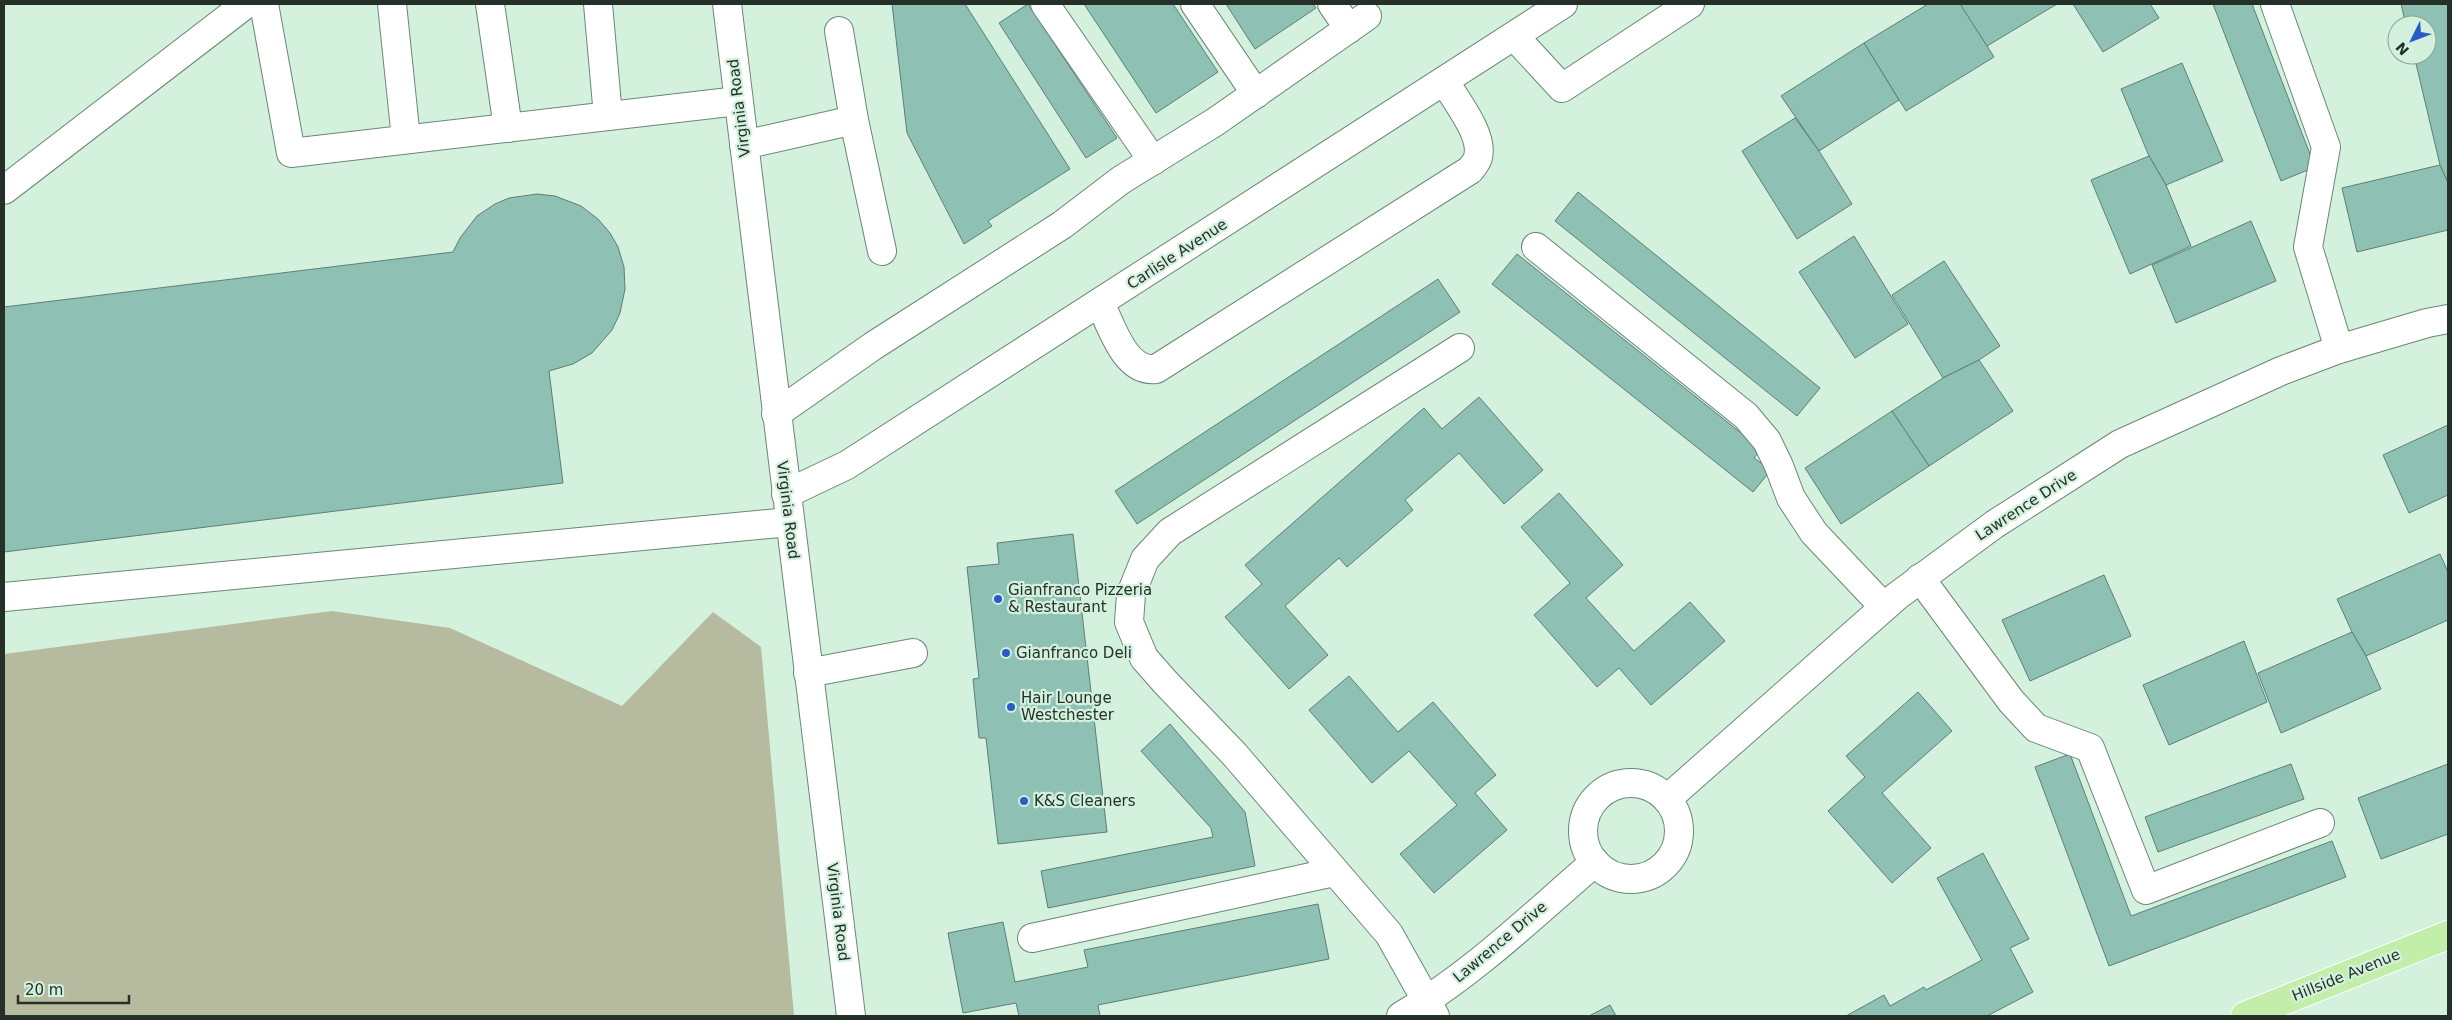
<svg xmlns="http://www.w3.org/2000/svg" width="2452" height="1020" viewBox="0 0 2452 1020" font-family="'DejaVu Sans',sans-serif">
  <rect width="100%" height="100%" fill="#d3f1dd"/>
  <path fill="#b6ba9e" d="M332,611L450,628L622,706L713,612L761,647L794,1016H4V654Z"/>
  <g fill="#8ec0b4" stroke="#5d7f77">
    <path d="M892,4H965L1070,169L988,221L992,226L964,244L907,133Z"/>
    <path d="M1028,4L1117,138L1086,158L999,23Z"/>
    <path d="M1084,4H1173L1218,72L1156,113Z"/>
    <path d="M1226,4H1313L1316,8L1255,49Z"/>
    <path d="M1928,4H1961L1994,57L1906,111L1864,43Z"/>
    <path d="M1960,4H2057L1987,46Z"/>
    <path d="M2073,4H2150L2159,18L2103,52Z"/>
    <path d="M2213,4H2252L2315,167L2281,181Z"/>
    <path d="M2401,4H2448V183L2440,165L2414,55H2427V25H2406Z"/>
    <path d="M1864,43L1899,100L1819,151L1781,96Z"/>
    <path d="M2182,63L2223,161L2166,185L2149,156L2121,89Z"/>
    <path d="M1795,118L1819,151L1852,204L1797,239L1742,151Z"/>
    <path d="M2149,156L2166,185L2191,246L2130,274L2091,180Z"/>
    <path d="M2440,165L2448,183V230L2357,252L2342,188Z"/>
    <path d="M1578,192L1820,388L1797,416L1555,221Z"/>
    <path d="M537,194L555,196L581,206L598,219L610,233L618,247L624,267L625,289L620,313L612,330L592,353L573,364L549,371L563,483L4,552V307L453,252L460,238L477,216L495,204L509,198Z"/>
    <path d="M2251,221L2276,281L2176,323L2152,265Z"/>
    <path d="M1854,236L1908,324L1855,358L1799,272Z"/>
    <path d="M1517,254L1761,449L1754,458L1771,470L1753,492L1492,284Z"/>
    <path d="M1944,261L2000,346L1979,360L1943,378L1892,295Z"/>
    <path d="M1438,279L1460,312L1137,524L1115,491Z"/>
    <path d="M1979,360L2013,411L1929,466L1892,411L1943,378Z"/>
    <path d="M1479,397L1543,470L1504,504L1459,453L1405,500L1413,510L1347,567L1339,558L1285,606L1328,655L1289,689L1225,617L1262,584L1245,565L1424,408L1442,429Z"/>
    <path d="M1892,411L1929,466L1841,524L1805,468Z"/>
    <path d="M2448,425V495L2409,513L2383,455Z"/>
    <path d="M1559,493L1623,565L1586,598L1634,651L1690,602L1725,641L1651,705L1619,668L1597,687L1534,615L1570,583L1521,527Z"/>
    <path d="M1073,534L1107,832L998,844L986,738H979L973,679L979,678L967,567L999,564L997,543Z"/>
    <path d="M2440,554L2448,572V620L2366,656L2352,632L2337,599Z"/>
    <path d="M2104,575L2131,636L2030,681L2002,620Z"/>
    <path d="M2352,632L2366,656L2381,689L2281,733L2258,673Z"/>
    <path d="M2244,641L2267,702L2169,745L2143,685Z"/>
    <path d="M1349,676L1398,732L1433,702L1496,775L1475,793L1507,830L1434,893L1400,854L1457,805L1409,751L1372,783L1309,710Z"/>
    <path d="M1918,692L1952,731L1882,793L1931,848L1892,883L1828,811L1865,777L1846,756Z"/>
    <path d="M1170,724L1245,812L1255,866L1048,908L1041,871L1213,837L1211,828L1141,751Z"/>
    <path d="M2070,754L2131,916L2332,841L2346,877L2109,966L2035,767Z"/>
    <path d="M2291,764L2304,799L2158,852L2145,817Z"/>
    <path d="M2448,764V834L2381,859L2358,798Z"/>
    <path d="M1983,853L2029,939L2010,948L2033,992L1987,1016H1846L1884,995L1890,1006L1924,987L1926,990L1982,960L1937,878Z"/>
    <path d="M1318,904L1329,959L1098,1005L1100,1016H1019L1016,1003L963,1013L948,933L1003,922L1015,982L1088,967L1084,950Z"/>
    <path d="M1610,1005L1616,1016H1589Z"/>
  </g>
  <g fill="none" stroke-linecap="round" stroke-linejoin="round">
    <defs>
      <g id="minor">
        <path d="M264,4L291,153L738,101"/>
        <path d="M392,4L406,139"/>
        <path d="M490,4L508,128"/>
        <path d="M598,4L608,116"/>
        <path d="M727,4L851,1016"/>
        <path d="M1045,4L1153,161"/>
        <path d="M1195,4L1256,94"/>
        <path d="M1332,4L1349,29"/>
        <path d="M2275,4L2326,147L2308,247L2339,349"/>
        <path d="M839,31L854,120"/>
        <path d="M1514,36L1562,88L1690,4"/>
        <path d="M744,145L854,120L882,251"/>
        <path d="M4,190L246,4"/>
        <path d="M1536,247L1746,416L1767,441L1779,466L1791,498L1814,533L1884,607"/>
        <path d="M1100,303C1112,327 1125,373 1156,369L1470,170C1473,166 1477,162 1478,157C1484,135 1456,101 1445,82"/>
        <path d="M776,414L873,346L1062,225L1121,180L1215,122L1367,16"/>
        <path d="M786,494L847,465L1563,4"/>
        <path d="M1920,578L2011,701L2036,728L2090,748L2146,890L2320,823"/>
        <path d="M4,597L789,522"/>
        <path d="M808,673L913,653"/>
        <circle cx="1631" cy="831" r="48"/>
        <path d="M1667,799L1897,596L1995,524L2120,444L2281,371L2339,349L2427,323L2448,319"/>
        <path d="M1032,938L1334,872"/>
        <path d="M1401,1016C1473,974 1532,916 1595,862"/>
        <path d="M1435,1016L1389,934L1235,755L1166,683L1144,658L1129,622L1131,594L1145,559L1170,532L1460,348"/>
      </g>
      <path id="major" d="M2245,1016L2448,935"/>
    </defs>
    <use href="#minor" stroke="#6b8775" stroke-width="30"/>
    <use href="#major" stroke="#fff" stroke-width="30"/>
    <use href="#minor" stroke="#fff" stroke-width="28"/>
    <use href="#major" stroke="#c3eeaa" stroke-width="28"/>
  </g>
  <g fill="#295bc9" stroke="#d3f1dd" stroke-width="2">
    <circle cx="998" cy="599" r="5"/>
    <circle cx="1006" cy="653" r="5"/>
    <circle cx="1011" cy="707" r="5"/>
    <circle cx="1024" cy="801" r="5"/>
  </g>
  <g text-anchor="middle" stroke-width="4.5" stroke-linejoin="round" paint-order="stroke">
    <g font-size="15" fill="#253029" stroke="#d3f1dd">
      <text transform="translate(739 108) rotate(-97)" y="5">Virginia Road</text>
      <text transform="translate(1177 254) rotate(-33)" y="5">Carlisle Avenue</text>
      <text transform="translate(2026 505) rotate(-33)" y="5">Lawrence Drive</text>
      <text transform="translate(788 510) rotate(83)" y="5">Virginia Road</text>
      <text transform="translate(838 912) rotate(83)" y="5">Virginia Road</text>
      <text transform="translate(1500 942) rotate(-40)" y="5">Lawrence Drive</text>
      <text transform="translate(2346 975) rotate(-22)" y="5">Hillside Avenue</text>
    </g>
    <g font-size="15" fill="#253029" stroke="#d3f1dd" text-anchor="start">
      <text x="1008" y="595">Gianfranco Pizzeria<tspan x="1008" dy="17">&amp; Restaurant</tspan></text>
      <text x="1016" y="658">Gianfranco Deli</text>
      <text x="1021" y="703">Hair Lounge<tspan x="1021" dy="17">Westchester</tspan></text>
      <text x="1034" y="806">K&amp;S Cleaners</text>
    </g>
  </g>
  <rect width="2452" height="1020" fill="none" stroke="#253029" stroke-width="10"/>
  <g transform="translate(2412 40) rotate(228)"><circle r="24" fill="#d3f1dd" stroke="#8da495"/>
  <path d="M0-4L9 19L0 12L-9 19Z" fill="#295bc9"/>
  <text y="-8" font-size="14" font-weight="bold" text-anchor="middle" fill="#253029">N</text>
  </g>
  <path d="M18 995v8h111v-8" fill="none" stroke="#253029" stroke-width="2.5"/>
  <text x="25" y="995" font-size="15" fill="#253029" stroke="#d3f1dd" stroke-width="4" paint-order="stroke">20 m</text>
</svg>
